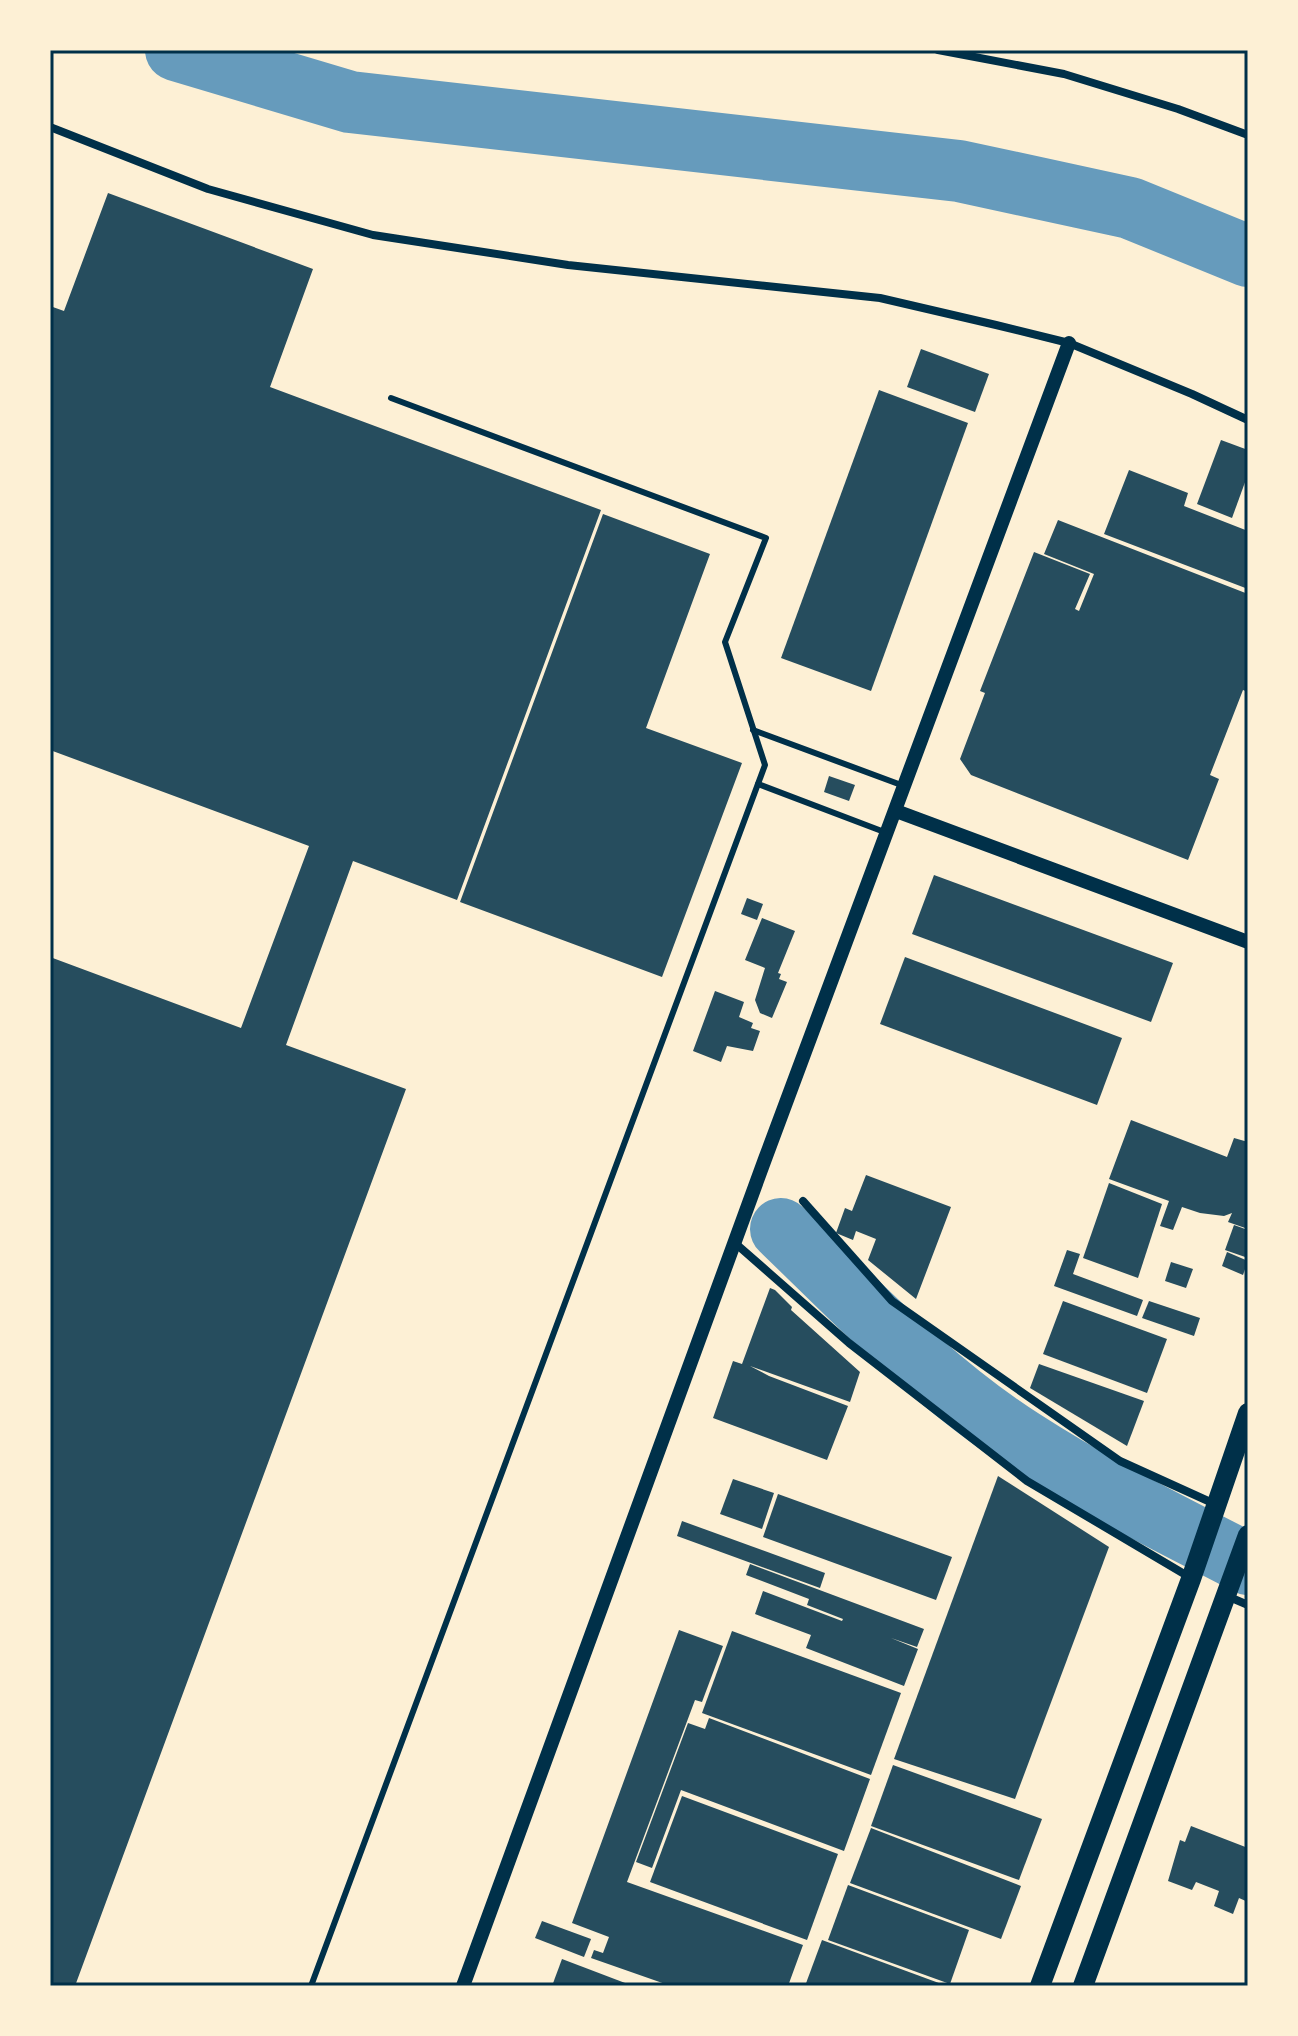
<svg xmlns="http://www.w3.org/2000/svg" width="1298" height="2036" viewBox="0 0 1298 2036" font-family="'DejaVu Sans',sans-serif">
  <rect width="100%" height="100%" fill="#fdf0d5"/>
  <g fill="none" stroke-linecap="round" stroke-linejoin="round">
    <g stroke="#669bbc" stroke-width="62">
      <path d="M176,50L350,102L959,171L1130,208L1248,256"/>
      <path d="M781,1229C858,1303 933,1383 1024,1441C1095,1487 1173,1525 1248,1564"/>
    </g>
  </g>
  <g fill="#264d5e">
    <path d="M108,193L313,269L270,387L601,510L457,900L353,861L286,1045L406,1089L75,1986H50V957L241,1028L309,846L50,750V306L64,311Z"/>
    <path d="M921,349L989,374L975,412L907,387Z"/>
    <path d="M879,390L968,423L871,691L781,658Z"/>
    <path d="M1221,440L1248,450V474L1232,518L1197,504Z"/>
    <path d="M1129,470L1188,493L1184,506L1248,531V589L1104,534Z"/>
    <path d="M603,514L710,554L646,728L742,763L662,977L460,902Z"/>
    <path d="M1058,520L1248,594V692L1243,690L1210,775L1219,779L1188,860L971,775L960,759L985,693L980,691L1034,552L1090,574L1075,609L1079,611L1094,574L1044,554Z"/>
    <path d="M829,776L855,785L849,801L824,792Z"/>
    <path d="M934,875L1173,963L1151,1022L912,934Z"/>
    <path d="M747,898L763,904L757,920L741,914Z"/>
    <path d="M762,918L795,931L778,973L781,974L779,979L787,982L772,1018L760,1013L755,1000L765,968L745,960Z"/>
    <path d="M905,957L1122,1038L1097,1105L880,1024Z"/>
    <path d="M715,991L744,1002L739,1017L753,1023L751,1028L760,1031L753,1051L727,1046L721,1062L693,1051Z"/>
    <path d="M1131,1120L1227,1157L1234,1138L1248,1142V1229L1228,1222L1232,1213L1224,1216L1200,1213L1182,1207L1173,1230L1160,1226L1169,1201L1109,1179Z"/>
    <path d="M866,1175L951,1207L916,1299L868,1260L876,1239L856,1231L853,1240L836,1233L845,1208L852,1211Z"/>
    <path d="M1109,1183L1162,1204L1138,1278L1083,1258Z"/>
    <path d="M1234,1225L1248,1230V1258L1225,1250Z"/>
    <path d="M1067,1250L1080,1254L1073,1274L1143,1300L1137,1316L1054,1286Z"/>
    <path d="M1227,1252L1248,1261L1243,1275L1222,1266Z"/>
    <path d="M1171,1262L1193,1269L1186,1288L1165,1281Z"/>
    <path d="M770,1288L775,1290L792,1307L791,1310L860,1372L850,1402L750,1366L769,1376L848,1406L827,1460L713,1418L733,1361L742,1364Z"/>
    <path d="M1063,1301L1167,1339L1147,1393L1043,1354Z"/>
    <path d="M1149,1301L1200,1318L1194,1336L1142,1318Z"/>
    <path d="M1039,1364L1144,1401L1127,1446L1030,1388Z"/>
    <path d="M998,1476L1109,1547L1015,1799L894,1759Z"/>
    <path d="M733,1479L774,1493L762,1529L720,1514Z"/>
    <path d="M778,1494L952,1557L936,1600L763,1537Z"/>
    <path d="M682,1521L825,1573L820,1588L677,1536Z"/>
    <path d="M750,1564L924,1629L917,1647L891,1638L918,1649L904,1686L806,1648L811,1635L755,1614L763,1591L842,1621L843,1619L807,1605L809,1599L746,1575Z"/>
    <path d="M679,1630L723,1646L702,1702L695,1700L627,1882L803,1945L788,1986H671L591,1958L594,1950L603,1953L609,1937L572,1923Z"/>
    <path d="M732,1631L901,1693L871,1775L702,1713Z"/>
    <path d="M709,1718L870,1779L844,1851L681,1790L652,1868L636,1862L688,1723L705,1729Z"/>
    <path d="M893,1765L1042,1819L1019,1880L871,1826Z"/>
    <path d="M682,1796L838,1854L807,1940L650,1882Z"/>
    <path d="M1191,1826L1248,1848V1902L1239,1898L1233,1914L1214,1906L1219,1891L1196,1882L1192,1890L1168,1881L1180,1840L1185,1842Z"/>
    <path d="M871,1828L1021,1886L1001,1939L850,1883Z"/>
    <path d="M848,1885L969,1930L950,1984L828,1940Z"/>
    <path d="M542,1921L591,1939L584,1957L535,1938Z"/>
    <path d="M822,1940L947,1986H805Z"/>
    <path d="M562,1959L633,1986H552Z"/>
  </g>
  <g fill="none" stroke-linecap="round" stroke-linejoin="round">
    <g stroke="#003049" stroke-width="6">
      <path d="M753,730L904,786"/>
      <path d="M758,784L887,833"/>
      <path d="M311,1986L765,765L725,642L766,538L391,398"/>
    </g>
    <g stroke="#003049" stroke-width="8">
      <path d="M938,50L1064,74L1178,109L1248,135"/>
      <path d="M50,127L208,189L373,235L568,265L880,298L996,325L1069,343L1192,394L1248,420"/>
      <path d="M803,1201L892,1301L1120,1461L1217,1505"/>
      <path d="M735,1243L849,1343L1027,1481L1191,1578"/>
      <path d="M1227,1596L1248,1605"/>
    </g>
    <g stroke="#003049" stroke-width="14">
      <path d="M896,811L1248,942"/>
      <path d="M463,1986L765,1159L1069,343"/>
    </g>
    <g stroke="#003049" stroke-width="20">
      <path d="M1040,1986L1191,1579L1248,1413"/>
      <path d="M1083,1986L1248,1535"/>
    </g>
  </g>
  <rect width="1298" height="2036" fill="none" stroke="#fdf0d5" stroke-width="104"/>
  <rect x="52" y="52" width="1194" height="1932" fill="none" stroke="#003049" stroke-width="3"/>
</svg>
